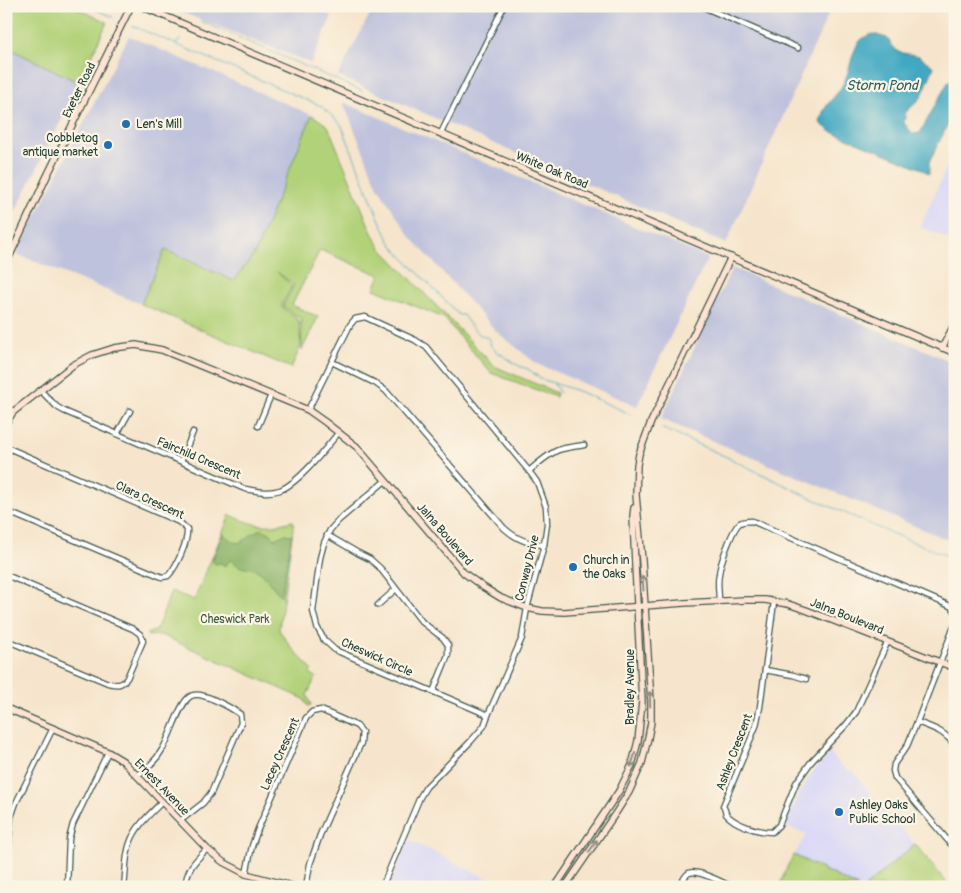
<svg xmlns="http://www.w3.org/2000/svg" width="961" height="893" viewBox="0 0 961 893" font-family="Pangolin,sans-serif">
  <rect width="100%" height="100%" fill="#fcf5e5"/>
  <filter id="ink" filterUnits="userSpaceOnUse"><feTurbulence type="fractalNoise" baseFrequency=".02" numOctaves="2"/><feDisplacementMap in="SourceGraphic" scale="10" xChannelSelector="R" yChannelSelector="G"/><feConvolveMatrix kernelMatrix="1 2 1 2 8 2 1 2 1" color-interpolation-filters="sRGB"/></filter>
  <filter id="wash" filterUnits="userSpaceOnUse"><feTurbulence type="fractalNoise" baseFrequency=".0096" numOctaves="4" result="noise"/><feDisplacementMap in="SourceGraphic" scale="20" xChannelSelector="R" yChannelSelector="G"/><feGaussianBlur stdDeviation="1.12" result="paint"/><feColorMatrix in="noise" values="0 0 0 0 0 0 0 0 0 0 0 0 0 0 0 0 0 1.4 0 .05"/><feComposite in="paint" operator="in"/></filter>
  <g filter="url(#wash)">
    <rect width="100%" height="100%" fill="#f6e5cc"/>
    <g fill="#d8d7f8">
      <path d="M954,151H955V242L920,227Z"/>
      <path d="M830,753L847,771L852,770L876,801L898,824L915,844L865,887H858L794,855L807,834L785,826L800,792L808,778Z"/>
      <path d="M409,840L505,887H388Z"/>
    </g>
    <g fill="#bfc2dd">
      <path d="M166,6H312L332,16L311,63Z"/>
      <path d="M374,6H832L726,244L338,76Z"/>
      <path d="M129,36L312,115L255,254L233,281L165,250L141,304L16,254Z"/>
      <path d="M6,47L80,83L6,230Z"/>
      <path d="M343,102L708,258L637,406L537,364L497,332L409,235L378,187Z"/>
      <path d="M732,268L955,363V543L661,419Z"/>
    </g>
    <g fill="#b2d279" stroke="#688856">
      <path d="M6,6H72L107,22L80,83L6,47Z"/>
      <path d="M312,115L328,126L372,233L381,248L494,366L557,393L556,397L491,373L444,318L374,289L380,275L320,250L292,305L318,317L302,350L301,319L283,306L294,285L277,272L292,286L281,306L299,321L301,346L291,368L141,304L165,250L234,281L255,253Z"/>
      <path d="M230,515C255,525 264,529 292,521L294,522L279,630L291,647L312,670L310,672L311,674L316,677L307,695L311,705L308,706L304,699L161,635L148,636L147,634L156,630L164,611L171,591L194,600Z"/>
      <path d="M915,844L950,887H865Z"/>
      <path d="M794,855L858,887H779L788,865Z"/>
    </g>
    <path fill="#8db469" stroke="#56784e" d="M261,529L270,533L275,539L285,534L292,535L281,596L260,572L254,569L245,568L238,566L231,559L225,566L221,563L215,564L212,561L223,533C241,553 243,537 261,529Z"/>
    <path fill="#41a8c2" stroke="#30727b" d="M873,34L887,38L891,44L898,52L919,56L934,67L921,98L906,112L904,123L913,134L920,133L948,82L955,75V111L929,162V174L920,168L830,131L820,123C822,104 837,98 844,82C850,71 851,56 857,45C861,38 866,36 873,34Z"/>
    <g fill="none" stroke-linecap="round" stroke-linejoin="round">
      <g stroke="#41a8c2" stroke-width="1">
        <path d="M88,6L113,17"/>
        <path d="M201,21L362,91"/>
        <path d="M133,26L321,106L341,124L378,216L389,240L397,251L459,315H463C470,325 476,335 488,338L490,342L491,346L496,351L519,366L528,369L541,379L578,391L630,414"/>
        <path d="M175,44L181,39"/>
        <path d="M554,384L560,393"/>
        <path d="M661,428L729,458L803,494L874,526L955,559"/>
      </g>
    </g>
  </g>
  <g filter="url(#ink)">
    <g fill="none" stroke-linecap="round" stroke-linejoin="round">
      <defs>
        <g id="street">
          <path d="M701,6L798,48"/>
          <path d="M441,133L504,6"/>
          <path d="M332,362L375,383L386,391L504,528C516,539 528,544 544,545"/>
          <path d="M41,391L57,407L64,411L245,489C257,491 268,494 280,490C299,483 326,448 339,432"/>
          <path d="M308,410L350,325L355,319L365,317L415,340L426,347L529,471L537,482L546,507L547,524L544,545L527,608L522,638L488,715L484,726L471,741L439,774L426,787L420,797L382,887"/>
          <path d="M258,426L271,395"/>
          <path d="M117,434L130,411"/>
          <path d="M6,447L179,522L187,529C188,542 177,566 168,576L162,577L6,511"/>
          <path d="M181,461L193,432"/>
          <path d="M529,471C537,464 546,456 556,451C565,447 575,447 584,445"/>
          <path d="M385,481L339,520L330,530L324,543L320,558L313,611L317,627L324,640L335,650L488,715"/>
          <path d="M327,535L358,553L370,559L380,568L422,622L443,638L448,645V655L433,692"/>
          <path d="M6,575L133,629L140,634L143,641L127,678C121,686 117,685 108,683L6,640"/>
          <path d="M719,601C719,592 717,583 719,574C720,564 733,527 740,523C743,521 748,521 752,521L948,605L952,607L955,611"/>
          <path d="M774,602L760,707L756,726L723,806C724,807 726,813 726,814C735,825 759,832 772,832L779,825L796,783L811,762L846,725L856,712L887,643"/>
          <path d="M378,605L396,589"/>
          <path d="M955,624L917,722L907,746L894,764L893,771L895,778L955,849"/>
          <path d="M765,670L793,675L806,679"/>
          <path d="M917,722C933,728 945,731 955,746"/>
          <path d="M138,775C147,768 156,761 162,750C170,738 180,701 191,696C201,690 231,708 240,714L241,723L211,793L203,803L180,821"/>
          <path d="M246,874L252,846L258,829L306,718L312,712L321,710L357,726L362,732L361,743L320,835L310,864L306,887"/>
          <path d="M6,882L11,817L16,803L53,728"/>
          <path d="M67,887L69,839L73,824L108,752"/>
          <path d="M124,887C126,873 125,856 130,843C136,826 150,814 162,802"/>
          <path d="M185,887C187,868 195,861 207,849"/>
          <path d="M680,887C682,882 684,876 689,873C698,869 723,883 733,887"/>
        </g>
        <g id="secondary">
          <path d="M141,6L955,353"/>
          <path d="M6,264L47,176L131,6"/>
          <path d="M942,348L955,323"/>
          <path d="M6,407L13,412"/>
          <path d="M6,423L13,412L73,365L92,355L114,348L136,345L162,350L308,410L325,422L357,447L464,573L483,587L501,598L527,608L542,611L564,612L684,603L745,600H765L788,604L806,610L955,668"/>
          <path d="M6,708L108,752L123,761L207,849L223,862L246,874L296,887"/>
          <path d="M555,887L619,791L632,765L638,741L642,702L635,565L633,516L634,508"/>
          <path d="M565,887L617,811L629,792L634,781L642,763L648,738L651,722V701L642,560L636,495L637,465L639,454L651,422L731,257"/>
        </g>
      </defs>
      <use href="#street" stroke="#3f564b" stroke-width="7"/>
      <use href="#secondary" stroke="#3f564b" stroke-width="8"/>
      <use href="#street" stroke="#fff" stroke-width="4.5"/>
      <use href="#secondary" stroke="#fee3d2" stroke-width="5.5"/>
    </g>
    <defs><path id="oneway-shaft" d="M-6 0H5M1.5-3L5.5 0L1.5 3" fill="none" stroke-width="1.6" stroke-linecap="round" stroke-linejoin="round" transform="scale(1.25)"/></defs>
    <g stroke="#8e9083">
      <use href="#oneway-shaft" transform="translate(643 583) rotate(-93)"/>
      <use href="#oneway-shaft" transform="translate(650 699) rotate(-92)"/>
      <use href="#oneway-shaft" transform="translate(633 760) rotate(108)"/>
      <use href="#oneway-shaft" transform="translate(593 846) rotate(-56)"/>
    </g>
  </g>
  <g fill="#1f6fb2" stroke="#fcf5e5" stroke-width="2">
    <circle cx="126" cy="124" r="5"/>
    <circle cx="108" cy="145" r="5"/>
    <circle cx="573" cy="567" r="5"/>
    <circle cx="839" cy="812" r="5"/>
  </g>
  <g text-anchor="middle" stroke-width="4.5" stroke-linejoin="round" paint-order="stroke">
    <g font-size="12" fill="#1f3d34" stroke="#fcf5e5">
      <text transform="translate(79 90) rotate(-64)" y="4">Exeter Road</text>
      <text transform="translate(552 170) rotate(23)" y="4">White Oak Road</text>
      <text transform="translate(199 458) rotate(23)" y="4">Fairchild Crescent</text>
      <text transform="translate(150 500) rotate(25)" y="4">Clara Crescent</text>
      <text transform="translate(445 534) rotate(49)" y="4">Jalna Boulevard</text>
      <text transform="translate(527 568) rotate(-76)" y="4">Conway Drive</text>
      <text transform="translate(847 616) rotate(22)" y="4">Jalna Boulevard</text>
      <text transform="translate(377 657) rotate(24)" y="4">Cheswick Circle</text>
      <text transform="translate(630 687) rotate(-90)" y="4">Bradley Avenue</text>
      <text transform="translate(734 752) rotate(-69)" y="4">Ashley Crescent</text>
      <text transform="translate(280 754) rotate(-66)" y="4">Lacey Crescent</text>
      <text transform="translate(162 787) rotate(46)" y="4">Ernest Avenue</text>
    </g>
    <g font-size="12" fill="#1f3d34" stroke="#fcf5e5" text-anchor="start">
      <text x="136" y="128">Len's Mill</text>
      <text x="98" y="142" text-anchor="end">Cobbletog<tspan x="98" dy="14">antique market</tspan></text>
      <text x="583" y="564">Church in<tspan x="583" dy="14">the Oaks</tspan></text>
      <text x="849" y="809">Ashley Oaks<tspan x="849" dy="14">Public School</tspan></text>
    </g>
    <g font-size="12" fill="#3c5b42" stroke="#fcf5e5">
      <text x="235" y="623">Cheswick Park</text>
    </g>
    <g font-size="14" font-style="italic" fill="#295d5f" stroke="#fcf5e5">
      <text x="882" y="90">Storm Pond</text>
    </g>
  </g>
  <rect width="961" height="893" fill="none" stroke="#fcf5e5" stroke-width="25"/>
</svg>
